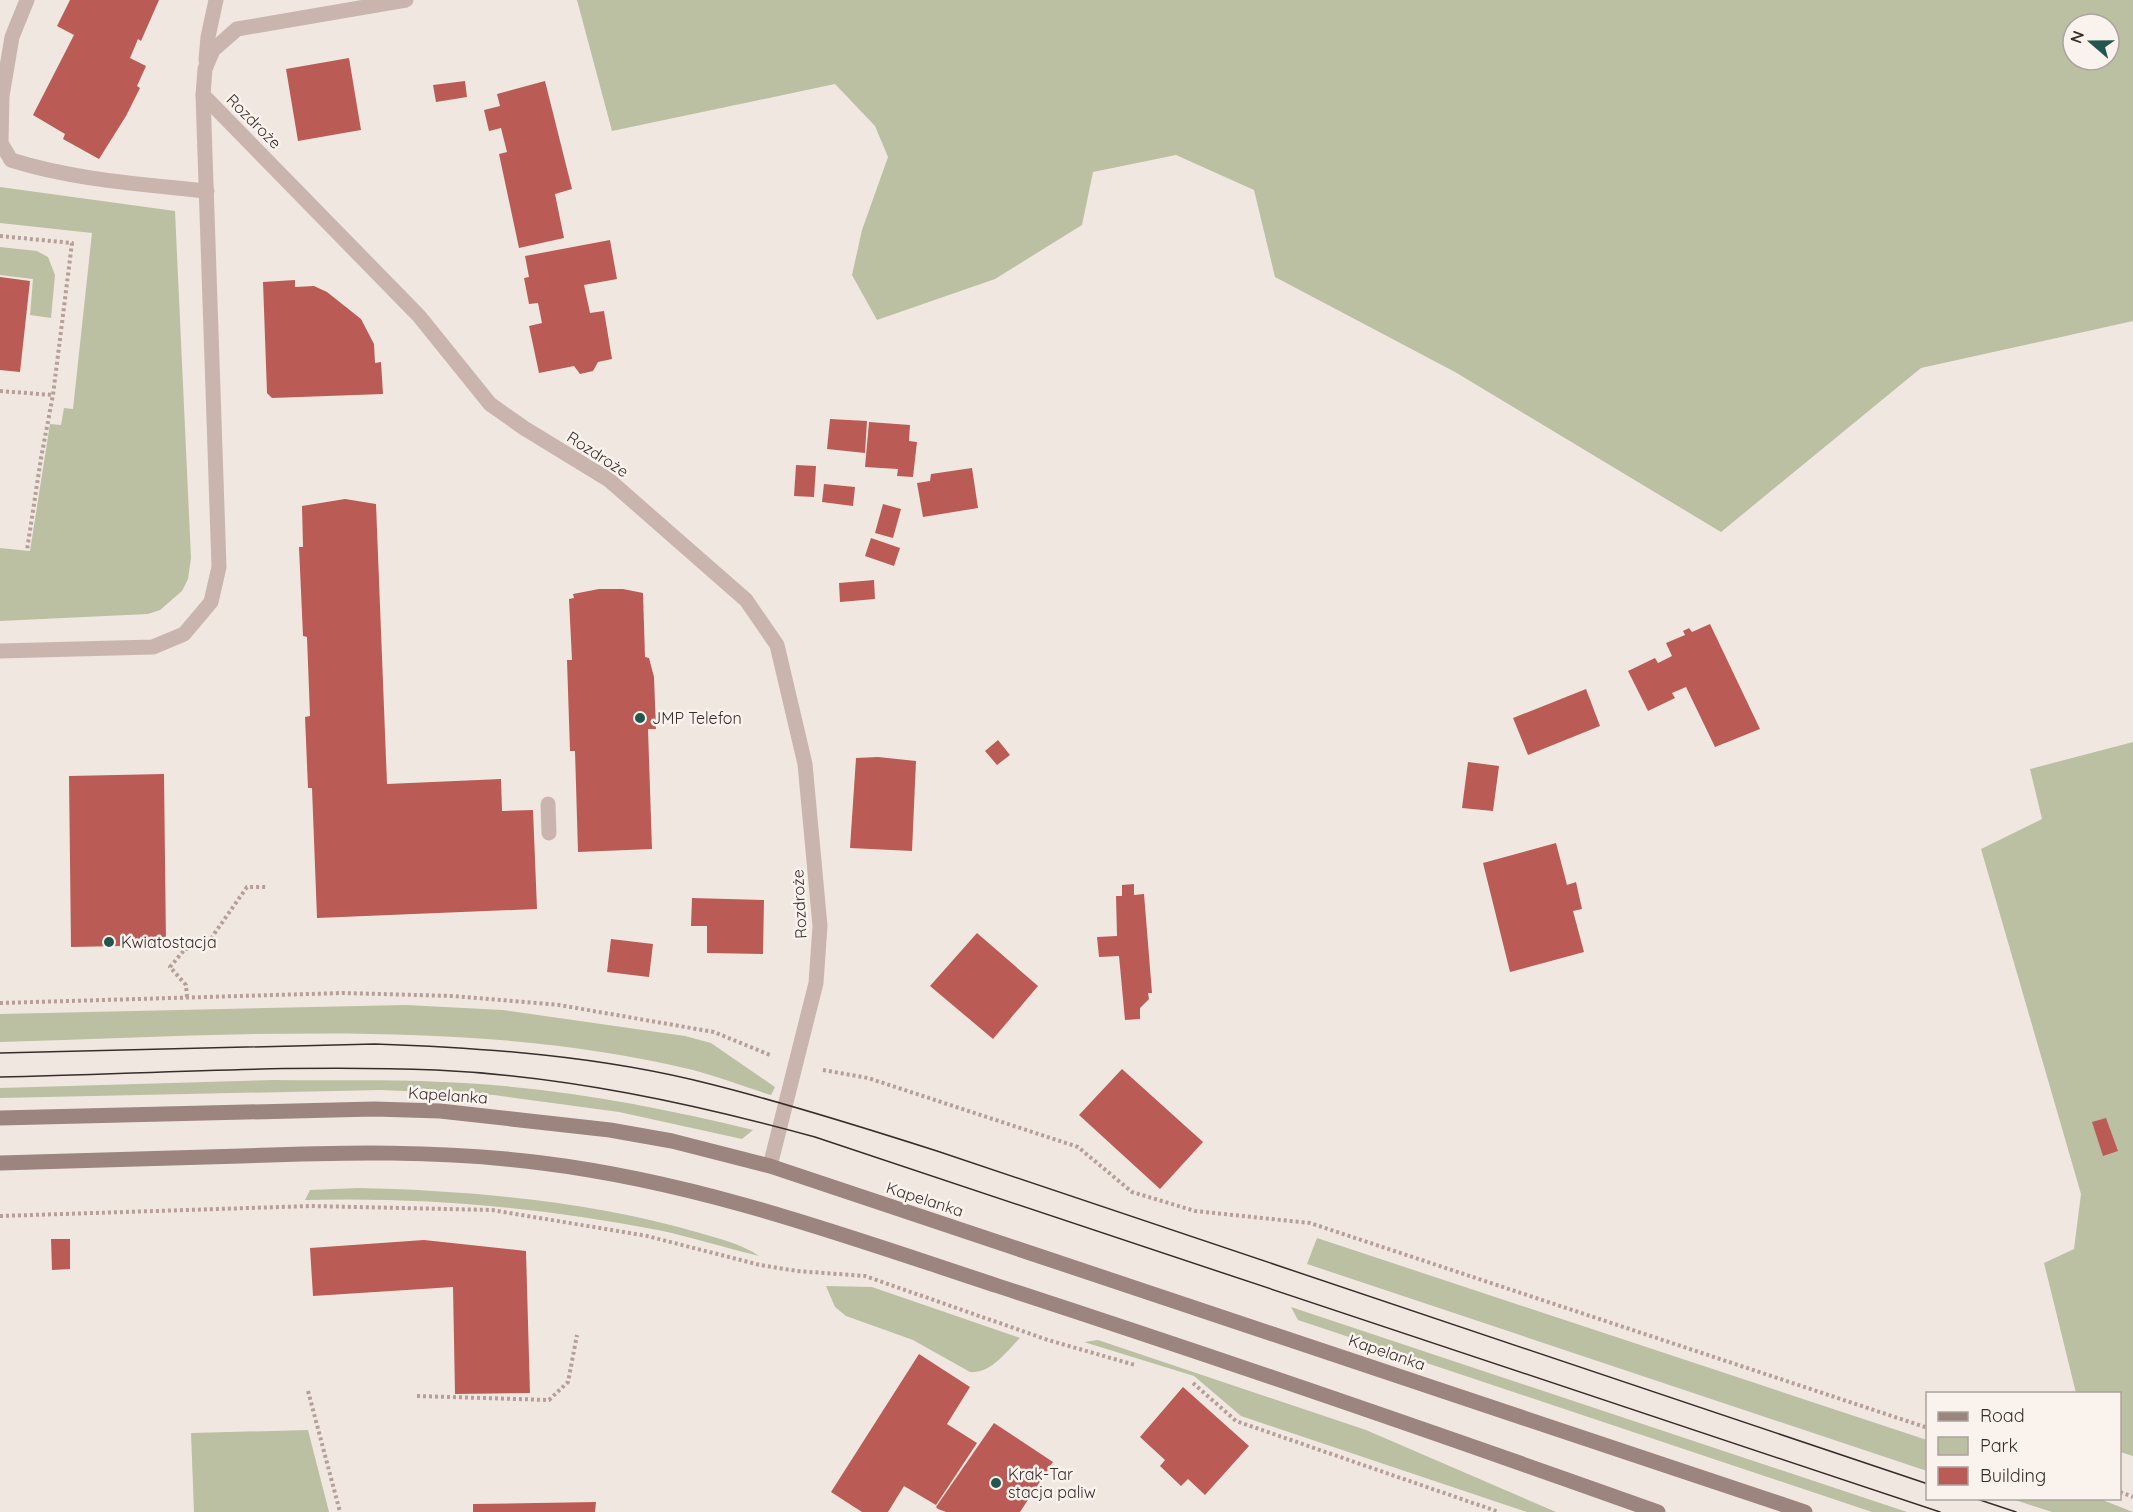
<svg xmlns="http://www.w3.org/2000/svg" width="2133" height="1512" viewBox="0 0 2133 1512" font-family="Quicksand,sans-serif">
  <rect width="100%" height="100%" fill="#f1e7e1"/>
  <g fill="#bbc0a2" fill-rule="evenodd">
    <path d="M577,0H2133V321L1921,368L1721,532L1455,372L1275,277L1254,190L1176,155L1093,172L1082,225L995,279L877,320L852,275L862,230L888,157L875,126L835,84L612,131ZM2073,24H2109V60H2073Z"/>
    <path d="M0,187L175,211L191,558L188,579L182,591L160,610L148,614L0,621V548L30,551L50,424L61,425L64,408L73,409L92,233L0,223Z"/>
    <path d="M0,247L37,251L48,257L55,275L51,318L30,315L33,279L0,275Z"/>
    <path d="M2133,742V1456L2120,1452V1394L2076,1393L2044,1263L2074,1249L2081,1194L1981,849L2042,819L2030,769Z"/>
    <path d="M406,1005L503,1010L685,1036L711,1043L775,1087L771,1095C745,1087 720,1077 693,1070C468,1016 230,1036 0,1042V1014Z"/>
    <path d="M274,1080C330,1081 386,1079 442,1082C547,1086 652,1105 753,1130L742,1139L619,1112L494,1095L381,1090L0,1098V1088Z"/>
    <path d="M358,1188C467,1190 595,1202 700,1233C720,1239 742,1244 759,1256C725,1248 692,1237 658,1230C541,1207 423,1197 305,1200L310,1190Z"/>
    <path d="M1317,1238L1927,1440V1471L1307,1264Z"/>
    <path d="M826,1286L872,1287L1020,1338C1006,1352 991,1374 970,1372L913,1340L846,1316L835,1307Z"/>
    <path d="M1291,1307L1907,1512H1872L1298,1320Z"/>
    <path d="M1098,1340L1366,1430L1556,1512H1527L1241,1416L1194,1376L1084,1342Z"/>
    <path d="M308,1430L329,1512H194L191,1433Z"/>
    <path d="M2012,1499H2100L2133,1512H2052Z"/>
  </g>
  <g fill="#bb5b55">
    <path d="M70,0H159L141,41L138,39L130,58L146,66L137,86L140,88L126,116L99,159L63,139L65,134L33,115L74,35L57,26Z"/>
    <path d="M349,58L361,130L298,141L286,69Z"/>
    <path d="M465,81L467,97L436,102L433,85Z"/>
    <path d="M545,81L572,189L555,194L564,238L519,248L499,154L507,152L501,128L489,131L484,110L500,106L497,94Z"/>
    <path d="M610,240L617,279L584,285L590,313L604,311L612,359L598,362L593,371L580,374L574,366L539,373L529,326L542,323L538,303L529,304L524,278L529,277L525,256Z"/>
    <path d="M0,277L30,281L20,372L0,370Z"/>
    <path d="M295,280V287L314,286L327,292L361,319L374,344L375,363L381,362L383,394L272,398L267,393L263,282Z"/>
    <path d="M830,419L867,421L865,453L827,449Z"/>
    <path d="M869,422L910,425L909,441L917,442L913,477L897,476L898,469L865,467Z"/>
    <path d="M796,465L816,466L814,497L794,496Z"/>
    <path d="M972,468L978,508L923,517L917,483L930,481L931,474Z"/>
    <path d="M824,484L855,487L853,506L822,502Z"/>
    <path d="M345,499L376,504L387,784L501,779L502,811L533,810L537,909L317,918L312,788H308L305,717L310,716L307,637L303,636L299,547H303L302,506Z"/>
    <path d="M883,504L901,509L893,538L875,533Z"/>
    <path d="M871,538L900,548L894,566L865,556Z"/>
    <path d="M874,580L875,599L840,602L839,583Z"/>
    <path d="M599,589H623L643,593L645,657L649,658L654,677L656,729H648L652,849L578,852L575,751H570L567,660H572L569,599L574,598L573,594Z"/>
    <path d="M1710,624L1760,729L1715,747L1686,687L1672,693L1675,698L1648,711L1628,671L1655,658L1658,663L1672,656L1666,643L1685,635L1683,631L1689,628L1692,632Z"/>
    <path d="M1586,689L1600,726L1528,755L1513,718Z"/>
    <path d="M998,740L1010,755L997,765L985,751Z"/>
    <path d="M878,757L916,761L912,851L850,848L856,758Z"/>
    <path d="M1468,762L1499,766L1493,811L1462,808Z"/>
    <path d="M164,774L166,945L71,947L69,776Z"/>
    <path d="M1556,843L1567,885L1576,882L1582,909L1573,911L1584,952L1510,972L1483,863Z"/>
    <path d="M1134,884V895L1144,894L1152,993H1148L1149,999L1140,1008V1019L1125,1020L1119,956L1099,957L1097,937L1117,936L1116,896H1122V885Z"/>
    <path d="M692,898L764,900L763,954L707,953V926H691Z"/>
    <path d="M977,933L1038,986L993,1039L930,986Z"/>
    <path d="M611,939L653,944L649,977L607,972Z"/>
    <path d="M1122,1069L1203,1142L1160,1189L1079,1115Z"/>
    <path d="M2106,1118L2118,1151L2103,1156L2092,1122Z"/>
    <path d="M51,1239H70V1269L52,1270Z"/>
    <path d="M424,1240L526,1251L530,1393L455,1394L453,1287L313,1296L310,1248Z"/>
    <path d="M919,1354L970,1387L947,1424L977,1443L936,1505L904,1486L888,1512H862L831,1492Z"/>
    <path d="M1183,1387L1249,1446L1205,1495L1188,1479L1181,1486L1160,1466L1165,1460L1140,1437Z"/>
    <path d="M994,1423L1053,1462L1020,1512H946L938,1509L936,1507L938,1504Z"/>
    <path d="M596,1502L595,1512H473V1504Z"/>
  </g>
  <g fill="none" stroke-linecap="round" stroke-linejoin="round">
    <g stroke="#b59f98" stroke-width="4" stroke-dasharray="3 3" stroke-linecap="butt">
      <path d="M0,236L72,243L53,395L41,458L27,550"/>
      <path d="M0,391L53,395"/>
      <path d="M187,997L186,985L170,967L185,949L205,947L247,887H268"/>
      <path d="M0,1003L343,993L453,996L559,1005L714,1032L770,1055"/>
      <path d="M823,1070L868,1078L1078,1147L1132,1192L1195,1211L1310,1223L1928,1428"/>
      <path d="M0,1216L311,1206L492,1210L647,1236L760,1265L797,1271L865,1276L1048,1340L1135,1365"/>
      <path d="M1193,1383L1236,1421L1499,1512"/>
      <path d="M308,1391L340,1512"/>
      <path d="M417,1396L549,1400L568,1382L577,1335"/>
      <path d="M2120,1492L2133,1497"/>
    </g>
    <path stroke="#c9b5ae" stroke-width="15" d="M548,804L549,833"/>
    <g stroke="#c9b5ae" stroke-width="15">
      <path d="M27,0L12,37L2,96L1,143L11,160C74,180 142,184 207,191"/>
      <path d="M406,0L237,29L213,50L205,69L203,95L419,316L490,404L524,428L609,480L746,600L777,645L805,764L820,926L816,983L770,1166"/>
      <path d="M206,60L208,37L216,0"/>
      <path d="M0,651L153,647L184,634L211,602L219,567L203,95"/>
    </g>
    <g stroke="#9c847f" stroke-width="15">
      <path d="M0,1118L374,1109L440,1111L610,1130L672,1141L770,1166L1805,1512"/>
      <path d="M0,1163C80,1161 161,1158 241,1156C342,1152 441,1150 542,1163C702,1183 846,1236 998,1286C1219,1358 1439,1434 1658,1512"/>
    </g>
    <g stroke="#382d2b" stroke-width="1.5">
      <path d="M0,1053L375,1044C487,1048 601,1056 710,1084C786,1103 862,1127 937,1151L1928,1484"/>
      <path d="M0,1077C145,1074 291,1064 436,1070C565,1076 691,1103 815,1137L1940,1512"/>
      <path d="M1974,1498L2016,1512"/>
    </g>
  </g>
  <g fill="#245650" stroke="#f9f2ed" stroke-width="2">
    <circle cx="640" cy="718" r="6"/>
    <circle cx="109" cy="942" r="6"/>
    <circle cx="996" cy="1483" r="6"/>
  </g>
  <g text-anchor="middle" stroke-width="5" stroke-linejoin="round" paint-order="stroke">
    <g font-size="16" fill="#382d2b" stroke="#f9f2ed">
      <text transform="translate(254 121) rotate(45)" y="6">Rozdroże</text>
      <text transform="translate(598 454) rotate(33)" y="6">Rozdroże</text>
      <text transform="translate(799 904) rotate(-93)" y="6">Rozdroże</text>
      <text transform="translate(448 1095) rotate(4)" y="6">Kapelanka</text>
      <text transform="translate(925 1199) rotate(18)" y="6">Kapelanka</text>
      <text transform="translate(1387 1352) rotate(19)" y="6">Kapelanka</text>
    </g>
    <g font-size="16" fill="#382d2b" stroke="#f9f2ed" text-anchor="start">
      <text x="652" y="724">JMP Telefon</text>
      <text x="121" y="948">Kwiatostacja</text>
      <text x="1008" y="1480">Krak-Tar<tspan x="1008" dy="18">stacja paliw</tspan></text>
    </g>
  </g>
  <rect x="1926" y="1392" width="195" height="108" fill="#f9f2ed" stroke="#aca39f" stroke-width="1.5"/>
  <rect x="1938" y="1412" width="30" height="9" fill="#9c847f" stroke="#aca39f" stroke-width="1.5"/>
  <text x="1980" y="1422" font-size="18" fill="#382d2b">Road</text>
  <rect x="1938" y="1437" width="30" height="18" fill="#bbc0a2" stroke="#aca39f" stroke-width="1.5"/>
  <text x="1980" y="1452" font-size="18" fill="#382d2b">Park</text>
  <rect x="1938" y="1467" width="30" height="18" fill="#bb5b55" stroke="#aca39f" stroke-width="1.5"/>
  <text x="1980" y="1482" font-size="18" fill="#382d2b">Building</text>
  <g transform="translate(2091 42) rotate(290)"><circle r="28" fill="#f9f2ed" stroke="#aca39f" stroke-width="1.5"/>
  <path d="M0-4.5L10 22L0 15L-10 22Z" fill="#245650"/>
  <text y="-9" font-size="16" font-weight="bold" text-anchor="middle" fill="#382d2b">N</text>
  </g>
</svg>
